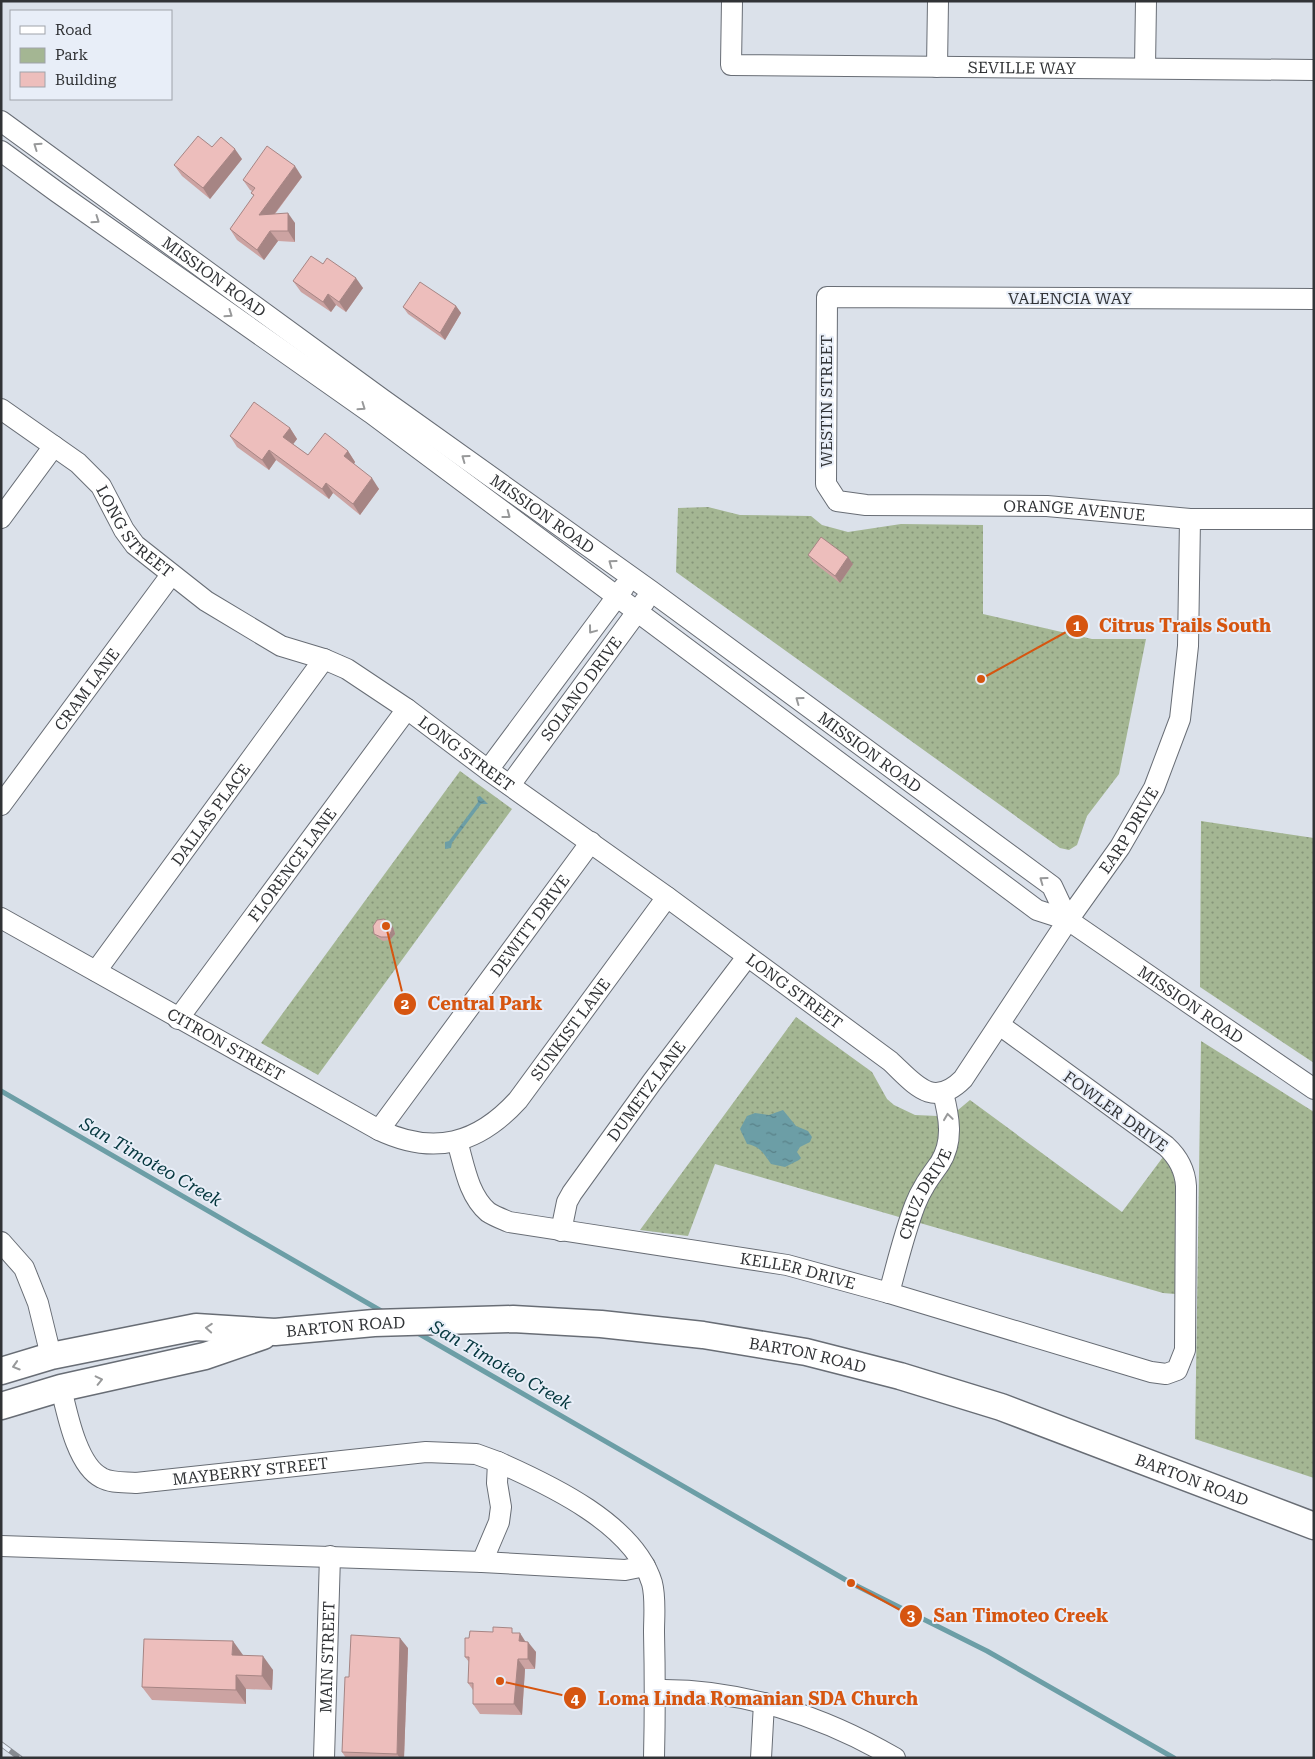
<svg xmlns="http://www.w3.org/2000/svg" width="1315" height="1759" viewBox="0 0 1315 1759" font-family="'Roboto Serif',serif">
  <defs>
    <pattern id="green-dots" width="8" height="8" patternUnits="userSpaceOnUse" patternTransform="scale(1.25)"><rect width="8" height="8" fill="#a4b693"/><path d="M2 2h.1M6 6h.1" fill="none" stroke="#869579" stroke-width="1.8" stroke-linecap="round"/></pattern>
    <pattern id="water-ripples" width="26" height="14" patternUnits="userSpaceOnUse" patternTransform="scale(1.25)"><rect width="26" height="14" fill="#6c9ea6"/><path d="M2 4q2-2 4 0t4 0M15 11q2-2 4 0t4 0" fill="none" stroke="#598188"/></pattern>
  </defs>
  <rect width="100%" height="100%" fill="#dbe1ea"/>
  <g fill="url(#green-dots)">
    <path d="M708,507L740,515L811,516L822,525L848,532L901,524L983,525V614L1092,639H1146L1119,774L1087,816L1077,845L1069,850L1060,848L676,572L678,508Z"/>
    <path d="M460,771L512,809L318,1075L261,1043Z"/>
    <path d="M1201,821L1314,838V1063L1200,987Z"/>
    <path d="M796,1017L872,1072L887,1099L894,1105L915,1115L938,1116L958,1110L970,1100L1122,1212L1163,1157L1171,1169L1176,1183L1175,1294L1163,1293L715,1164L688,1236L640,1230Z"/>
    <path d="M1201,1041L1314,1112V1478L1195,1439Z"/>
  </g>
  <g fill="url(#water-ripples)">
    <path d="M480,796L488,804H481L452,843L451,848L445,849V842L449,841L478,802L477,797Z"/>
    <path d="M783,1110L796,1126L808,1131L812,1137L810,1142L800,1147L797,1152L801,1158L799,1160L785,1167L771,1164C764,1154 760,1146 747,1144L740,1129L747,1116L755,1113L769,1115Z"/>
  </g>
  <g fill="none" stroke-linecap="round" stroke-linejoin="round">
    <g stroke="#6c9ea6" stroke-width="5">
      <path d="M1,1091L383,1312"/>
      <path d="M416,1332L851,1583L987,1651L1174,1758"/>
    </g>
    <defs>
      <g id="minor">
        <path id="s1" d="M732,1L731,65L1314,70"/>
        <path d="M937,67L938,1"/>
        <path d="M1145,67L1146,1"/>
        <path id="s2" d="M1,121L382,399L651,591L1052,886L1068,920"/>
        <path id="s3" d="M1,151L57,192L371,413L1037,910L1068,920L1314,1089"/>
        <path id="s4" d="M1314,299L827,297L826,484L837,501L866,505L1047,506L1190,519H1314"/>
        <path id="s5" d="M1,409L78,463L101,486L124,530L135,545L206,601L281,646L324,659L347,669L407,709L488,770L667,897L890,1061C914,1083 932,1110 963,1079L1068,920L1120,847L1154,788L1180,719L1188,646L1190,519"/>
        <path d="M1,518L54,446"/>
        <path d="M488,770L624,587"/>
        <path id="s6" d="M510,785L645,601"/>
        <path id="s7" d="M1,805L171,575"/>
        <path id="s8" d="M1,918L379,1130C434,1156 478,1144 518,1100L667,897"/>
        <path id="s9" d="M96,971L324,659"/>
        <path id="s10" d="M178,1019L407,709"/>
        <path id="s11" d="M379,1130L591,842"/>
        <path id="s12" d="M457,1141C464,1164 468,1195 488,1212C494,1216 502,1219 509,1222L787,1265L889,1293L1151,1372L1166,1374L1177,1370L1185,1350L1186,1186C1185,1169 1178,1157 1166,1146L1001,1026"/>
        <path id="s13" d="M561,1231L567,1202L572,1193L652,1082L747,957"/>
        <path d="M1,1242L24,1268L38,1303L51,1356"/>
        <path id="s14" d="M889,1293C897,1264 904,1234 915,1205C921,1189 930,1177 940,1163C954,1141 949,1116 943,1093"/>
        <path id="s15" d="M61,1388C67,1413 77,1466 102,1478C111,1483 125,1482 136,1483L426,1452L476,1454L498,1462L497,1483L501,1507L499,1522L482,1562"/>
        <path d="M498,1462C550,1485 634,1524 652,1583C656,1598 654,1617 654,1632C655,1674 655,1716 654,1758"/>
        <path d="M1,1546L482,1562L625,1570L645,1566"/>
        <path d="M656,1690C739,1688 823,1716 895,1758"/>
        <path id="s16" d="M324,1758L330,1556"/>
        <path d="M761,1758L764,1703"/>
      </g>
      <g id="major">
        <path id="s17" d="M1,1371L51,1356L196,1327L275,1332L374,1323L513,1319L601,1324L703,1335L806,1352L900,1376L1001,1407L1314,1526"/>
        <path d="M1,1406L61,1388L205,1356L263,1336"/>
      </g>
    </defs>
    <use href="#minor" stroke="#686d75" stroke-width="22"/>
    <use href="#major" stroke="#686d75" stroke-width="29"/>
    <use href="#minor" stroke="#fff" stroke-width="20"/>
    <use href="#major" stroke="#fff" stroke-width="26"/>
    <defs>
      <path id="rail" d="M1,1744L20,1758"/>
    </defs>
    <use href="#rail" stroke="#878b91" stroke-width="5.5"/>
    <use href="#rail" stroke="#e8eef8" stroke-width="4" stroke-dasharray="11" stroke-linecap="butt"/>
  </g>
  <g fill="#cca3a2">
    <path d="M212,147L242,159L210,199L182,176L174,165Z"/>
    <path d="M302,177L275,214L295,223V242L278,241L264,260L237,240L230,229L254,196L251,193L252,191L250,190L243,180Z"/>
    <path d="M323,264L363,288L346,312L336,305L331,312L301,292L293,281Z"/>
    <path d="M456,306L461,313L445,340L408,314L403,307Z"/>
    <path d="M290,428L297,439L293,444L308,455L348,451L355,462L354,464L379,489L360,515L333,493L329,499L276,460L269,470L237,447L230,436Z"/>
    <path d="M808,555L853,564L840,583L813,562Z"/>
    <path d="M393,927L395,934L390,940L383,941L377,937L374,934Z"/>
    <path d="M516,1633L536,1652L535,1669H525L522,1715L480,1714L473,1704V1690L468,1683L469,1662L465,1657L469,1638Z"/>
    <path d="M408,1648L404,1758H346L342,1752L349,1677Z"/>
    <path d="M243,1655V1656L273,1670L272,1690L246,1689V1704L152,1700L142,1687Z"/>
  </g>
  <g fill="#a68584">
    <path d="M235,149L242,159L210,199L203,188Z"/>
    <path d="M295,166L302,177L266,225L259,215Z"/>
    <path d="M288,213L295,223V242L288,231Z"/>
    <path d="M270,231L278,241L264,260L257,250Z"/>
    <path d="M356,278L363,288L346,312L339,302Z"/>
    <path d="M328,294L336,305L331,312L323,302Z"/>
    <path d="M456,306L461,313L445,340L440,333Z"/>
    <path d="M290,428L297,439L291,447L283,437Z"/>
    <path d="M269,450L276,460L269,470L262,460Z"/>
    <path d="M348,451L355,462L352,467L344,456Z"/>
    <path d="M372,478L379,489L360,515L353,504Z"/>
    <path d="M326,483L333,493L329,499L322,489Z"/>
    <path d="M848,557L853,564L840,583L835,576Z"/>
    <path d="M390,923L393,927L395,934L390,940L388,937Z"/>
    <path d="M520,1633L527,1644L519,1641Z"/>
    <path d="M400,1638L408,1648L404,1758H400L397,1754Z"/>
    <path d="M233,1641L243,1655L242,1669L232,1655Z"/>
    <path d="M528,1642L536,1652L535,1669L528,1659Z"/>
    <path d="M263,1656L273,1670L272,1690L262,1676Z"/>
    <path d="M518,1659L525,1669L522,1715L514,1704Z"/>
    <path d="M236,1675L246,1689V1704L236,1690Z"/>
  </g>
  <g fill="#edbebc" stroke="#a68584">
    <path d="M198,136L212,147L221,137L235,149L203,188L174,165Z"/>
    <path d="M267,146L295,166L259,215L288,213V231H270L257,250L230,229L254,195L251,193L255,188L243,180Z"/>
    <path d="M311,256L323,264L327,258L356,278L339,302L328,294L323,302L293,281Z"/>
    <path d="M420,282L456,306L440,333L403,307Z"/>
    <path d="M254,402L290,428L283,437L308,455L325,433L348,451L344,456L372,478L353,504L326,483L322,489L269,450L262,460L230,436Z"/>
    <path d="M821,537L848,557L835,576L808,555Z"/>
    <path d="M384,919L390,923L392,930L388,937H381L374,934L373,926L377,920Z"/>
    <path d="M493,1627L512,1628V1633H520L519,1641L528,1642V1659H518L514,1704H473V1683H468L469,1657H465V1638H469L470,1631L493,1632Z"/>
    <path d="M351,1635L400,1638L397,1754L342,1752L345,1677H349Z"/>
    <path d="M144,1639L233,1641L232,1655L263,1656L262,1676L236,1675V1690L142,1687Z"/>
  </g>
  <defs><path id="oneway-chevron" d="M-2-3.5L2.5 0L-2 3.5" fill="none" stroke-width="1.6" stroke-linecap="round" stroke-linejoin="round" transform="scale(1.25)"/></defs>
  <g stroke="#98999a">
    <use href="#oneway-chevron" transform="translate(37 146) rotate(-145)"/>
    <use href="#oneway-chevron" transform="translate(96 220) rotate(35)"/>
    <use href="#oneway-chevron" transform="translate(229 314) rotate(35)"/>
    <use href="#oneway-chevron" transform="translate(362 407) rotate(35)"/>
    <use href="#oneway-chevron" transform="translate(465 458) rotate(-144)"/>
    <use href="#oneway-chevron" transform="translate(507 515) rotate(37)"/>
    <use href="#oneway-chevron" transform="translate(612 563) rotate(-144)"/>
    <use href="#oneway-chevron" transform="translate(592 630) rotate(127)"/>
    <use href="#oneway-chevron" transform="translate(799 700) rotate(-144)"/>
    <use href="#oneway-chevron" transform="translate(1043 880) rotate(-144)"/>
    <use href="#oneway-chevron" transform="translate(948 1117) rotate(-98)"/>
    <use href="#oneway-chevron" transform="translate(209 1328) rotate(-176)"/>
    <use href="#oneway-chevron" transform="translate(16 1366) rotate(163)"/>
    <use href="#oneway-chevron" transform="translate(99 1380) rotate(-13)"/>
  </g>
  <g text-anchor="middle" stroke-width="4" stroke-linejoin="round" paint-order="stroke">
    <g font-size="16" fill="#313336" stroke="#e8eef8">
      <text dy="6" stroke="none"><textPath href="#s1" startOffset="355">SEVILLE WAY</textPath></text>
      <text dy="6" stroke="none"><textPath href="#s2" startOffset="264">MISSION ROAD</textPath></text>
      <text x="1070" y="304">VALENCIA WAY</text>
      <text transform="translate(826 401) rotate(-90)" y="6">WESTIN STREET</text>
      <text dy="6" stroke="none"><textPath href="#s4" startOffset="932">ORANGE AVENUE</textPath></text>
      <text dy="6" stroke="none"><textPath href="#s2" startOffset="669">MISSION ROAD</textPath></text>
      <text dy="6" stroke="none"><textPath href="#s5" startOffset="184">LONG STREET</textPath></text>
      <text dy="6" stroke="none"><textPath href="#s6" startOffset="120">SOLANO DRIVE</textPath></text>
      <text dy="6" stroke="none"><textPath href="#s7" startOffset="144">CRAM LANE</textPath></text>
      <text dy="6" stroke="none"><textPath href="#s2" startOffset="1074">MISSION ROAD</textPath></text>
      <text dy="6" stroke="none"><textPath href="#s5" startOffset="589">LONG STREET</textPath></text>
      <text dy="6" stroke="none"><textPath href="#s9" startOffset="194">DALLAS PLACE</textPath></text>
      <text dy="6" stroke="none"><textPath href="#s5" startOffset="1500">EARP DRIVE</textPath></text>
      <text dy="6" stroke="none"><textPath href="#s10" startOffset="192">FLORENCE LANE</textPath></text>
      <text dy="6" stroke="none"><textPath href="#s11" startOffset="254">DEWITT DRIVE</textPath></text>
      <text dy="6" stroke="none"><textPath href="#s5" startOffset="994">LONG STREET</textPath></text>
      <text dy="6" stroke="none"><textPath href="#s3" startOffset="1466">MISSION ROAD</textPath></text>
      <text dy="6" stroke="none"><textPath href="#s8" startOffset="676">SUNKIST LANE</textPath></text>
      <text dy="6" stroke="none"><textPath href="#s8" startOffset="258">CITRON STREET</textPath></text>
      <text dy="6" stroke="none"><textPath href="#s13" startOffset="166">DUMETZ LANE</textPath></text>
      <text transform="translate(1116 1111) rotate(36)" y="6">FOWLER DRIVE</text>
      <text dy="6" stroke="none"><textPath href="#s14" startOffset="106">CRUZ DRIVE</textPath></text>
      <text dy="6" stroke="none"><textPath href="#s12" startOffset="395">KELLER DRIVE</textPath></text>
      <text dy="6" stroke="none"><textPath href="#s17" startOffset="350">BARTON ROAD</textPath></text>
      <text dy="6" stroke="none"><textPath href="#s17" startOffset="815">BARTON ROAD</textPath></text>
      <text dy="6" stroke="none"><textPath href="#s15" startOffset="251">MAYBERRY STREET</textPath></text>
      <text dy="6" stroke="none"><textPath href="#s17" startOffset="1220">BARTON ROAD</textPath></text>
      <text dy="6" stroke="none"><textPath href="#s16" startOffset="101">MAIN STREET</textPath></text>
    </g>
    <g font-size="18" font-style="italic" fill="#04363d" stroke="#e8eef8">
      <text transform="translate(151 1162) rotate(30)" y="6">San Timoteo Creek</text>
      <text transform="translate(501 1365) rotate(30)" y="6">San Timoteo Creek</text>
    </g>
  </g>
  <path fill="none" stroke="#d65510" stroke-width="2" d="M981 679L1077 626M386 926L405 1004M851 1583L911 1616M500 1681L575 1698"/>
  <g fill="#d65510" stroke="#e8eef8" stroke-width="2">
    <circle cx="981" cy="679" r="5"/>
    <circle cx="386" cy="926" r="5"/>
    <circle cx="851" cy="1583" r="5"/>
    <circle cx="500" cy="1681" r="5"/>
    <circle cx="1077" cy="626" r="12"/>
    <circle cx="405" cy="1004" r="12"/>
    <circle cx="911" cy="1616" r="12"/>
    <circle cx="575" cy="1698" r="12"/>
  </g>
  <g font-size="15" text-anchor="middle" font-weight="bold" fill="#fff">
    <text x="1077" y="631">1</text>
    <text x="405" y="1009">2</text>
    <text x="911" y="1621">3</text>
    <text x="575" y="1704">4</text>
  </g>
  <g font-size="18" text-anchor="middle" font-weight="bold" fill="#d65510" stroke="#e8eef8" stroke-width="4" stroke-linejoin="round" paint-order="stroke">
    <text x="1185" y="632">Citrus Trails South</text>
    <text x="485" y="1010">Central Park</text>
    <text x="1021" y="1622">San Timoteo Creek</text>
    <text x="758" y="1705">Loma Linda Romanian SDA Church</text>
  </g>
  <rect width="1315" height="1759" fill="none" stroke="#313336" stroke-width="5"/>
  <rect x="10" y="10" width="162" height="90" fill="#e8eef8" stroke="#9fa3aa"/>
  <rect x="20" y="26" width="25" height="8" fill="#ffffff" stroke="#9fa3aa"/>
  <text x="55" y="35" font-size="15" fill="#313336">Road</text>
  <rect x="20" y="48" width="25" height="15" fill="#a4b693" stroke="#9fa3aa"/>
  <text x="55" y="60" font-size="15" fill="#313336">Park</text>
  <rect x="20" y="72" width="25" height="15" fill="#edbebc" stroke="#9fa3aa"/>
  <text x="55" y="85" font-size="15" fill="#313336">Building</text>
</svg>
